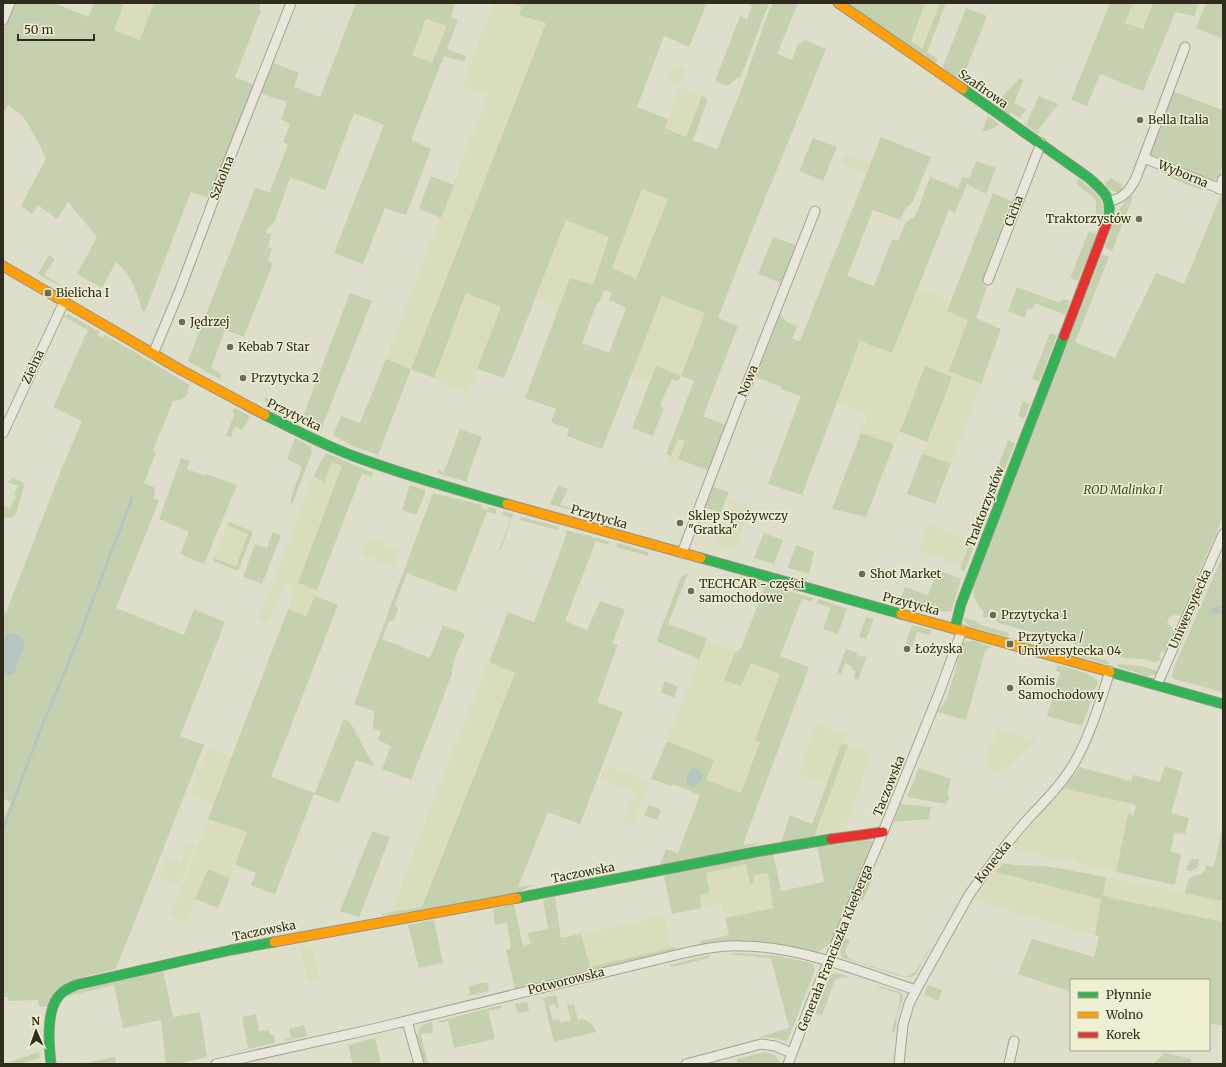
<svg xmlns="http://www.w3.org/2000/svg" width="1226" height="1067" viewBox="0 0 1226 1067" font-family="Merriweather,serif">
  <rect width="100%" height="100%" fill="#dedfca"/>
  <g fill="#d9ddbc">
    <path d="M124,3H154L141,40L114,30Z"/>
    <path d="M494,3H512L522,7L519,15L546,23L411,369L386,359L488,95L462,85Z"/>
    <path d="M925,3H940L922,49L911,42Z"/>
    <path d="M1133,3H1153L1143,30L1125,23Z"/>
    <path d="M426,19L447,26L432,63L412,55Z"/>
    <path d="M674,65L685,70L679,83L668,79Z"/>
    <path d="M681,87L702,96L686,137L664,128Z"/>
    <path d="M845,154L871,164L867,174L841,164Z"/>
    <path d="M642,189L668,199L637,279L612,269Z"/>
    <path d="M566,220L609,237L593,285L570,278L559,307L536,299Z"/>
    <path d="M918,289L951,301L947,311L968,320L949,371L981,384L951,463L922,454L952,378L902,427L899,431L894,444L861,433L868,414L837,403L860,341L892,353Z"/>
    <path d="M466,293L501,307L468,394L434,378Z"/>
    <path d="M662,295L705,313L681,376L656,366L649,383L630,376Z"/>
    <path d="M678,439L685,442L677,464L669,461Z"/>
    <path d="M332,462L342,466L298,583L317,590L306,616L288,609L296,587L285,583L268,623L259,620L314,476L324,481Z"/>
    <path d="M732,501L750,507L737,543L733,549L715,544Z"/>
    <path d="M928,524L970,541L961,567L918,550Z"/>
    <path d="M227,525L249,534L236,567L214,558Z"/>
    <path d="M368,537L383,542V544L399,550L393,566L362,555Z"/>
    <path d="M706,641L735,652L724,680L750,663L780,674L755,740L760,742L741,793L706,780L714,760L667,741Z"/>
    <path d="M489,662L515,672L422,907L391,913L434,799Z"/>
    <path d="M817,725L846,735L827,784L798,773Z"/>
    <path d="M998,729L1037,740L997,774L984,765Z"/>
    <path d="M848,745L872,753L843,832L814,837Z"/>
    <path d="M208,748L232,757L214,804L190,795Z"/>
    <path d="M606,765L650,782L632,826L623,822L635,793L600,779Z"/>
    <path d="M1064,788L1131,804L1116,872L1075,863V860L1064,857L1062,860L1017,850L1015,848V844Z"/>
    <path d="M208,819L247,832L230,878L208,869L187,922L171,915Z"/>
    <path d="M188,844L195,846L180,885L159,878L166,858L181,863Z"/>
    <path d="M747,864L753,875L768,873L773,908L725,918L721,904L701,908L700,895L710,893L705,873Z"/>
    <path d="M995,872L1101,899L1095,935L1030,917L976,899Z"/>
    <path d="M1106,877L1184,893L1186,887L1223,895V922L1103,896Z"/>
    <path d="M664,916L671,948L590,967L581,934Z"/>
    <path d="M312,945L320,980L308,982L300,947Z"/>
  </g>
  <g fill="#c5d0ae" fill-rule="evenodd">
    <path d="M14,3H54L88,17L94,3H124L114,30L140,40L154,3H261L259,9L261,10L235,77L255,85L211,199L191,192L145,311H142C137,291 132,276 116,262L102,288L77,274L97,237L68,202L57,219L38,205L32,214L21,206L46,158L36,138L23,116L8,105L3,114V30Z"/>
    <path d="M356,3H455L451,17L458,20L447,49L466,56L465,62L444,56L411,140L431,149L406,215L385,208L363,264L334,253L384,125L354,113L325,190L290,177L275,221L268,228L266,232L268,234L272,233L268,247L272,248L268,261L273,263L244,337L225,330L211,368L220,373L221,380L188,361L255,188L270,192L288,144L283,142L290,124L281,120L287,102L259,93L271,62L299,73L294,87L320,97ZM426,19L447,26L432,63L412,55Z"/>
    <path d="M512,3H707L689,47L664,36L637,107L668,119L665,128L686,137L702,96L708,99L693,140L717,149L742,88L768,13L773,3H798L777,54L792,60L798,44L805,40L826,49L751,233L718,318L738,326L703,416L726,425L709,471L678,459L685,441L678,439L671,456L666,454L694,381L681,376L678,381L672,379L669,386H668L660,406L664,408L653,436L632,428L656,366L681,376L705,313L662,296L602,449L567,436L569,429L551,422L556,409L525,398L570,278L593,285L609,237L566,220L504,378L477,369L501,307L466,293L434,378L411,369L378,455L353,446L333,435L341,416L360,423L386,359L411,369L546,23L519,15L522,7ZM642,189L668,199L636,279L612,268ZM604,290L612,293L609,300L626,308L609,353L582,343L597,303H599Z"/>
    <path d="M745,3H769L741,76L727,86L715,81L740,16L747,19L752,6Z"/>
    <path d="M845,3H925L911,41L922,49L940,3H946L927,52L938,59L934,65Z"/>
    <path d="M1110,3H1133L1125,23L1143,29L1153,3H1199L1194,16L1175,12L1143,91L1100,74L1087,106L1071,100Z"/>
    <path d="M1206,3H1223V39L1196,28Z"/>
    <path d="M966,8L987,16L963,77L971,82L967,86L942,69Z"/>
    <path d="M1020,78L1024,80L1023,81L1014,103L1026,109L1020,118L1011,112L1008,116L995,104L997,99L999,100Z"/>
    <path d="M1172,91L1223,110C1223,123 1226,170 1218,178C1216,180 1214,180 1212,180L1150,155Z"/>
    <path d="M1039,96L1058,104L1038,130L1040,132L1038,134L1026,125Z"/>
    <path d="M988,116L1000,125L986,131H982Z"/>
    <path d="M881,137L931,157L912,203L905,209L900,220L873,210L847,276L874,286L892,239L898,241L906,222L913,218L917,212L930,177L958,188L963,176L969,179L976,161L996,168L986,194L967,184L955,213L949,210L892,353L860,341L802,495L768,484L801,396L781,389V387L753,376L777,317L780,314L787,322L797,326L792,339L800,341Z"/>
    <path d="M813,138L837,147L823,181L799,171Z"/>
    <path d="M1170,175L1201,187V190L1168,177Z"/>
    <path d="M431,176L454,185L441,218L419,209Z"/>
    <path d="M1110,178L1122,185L1123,190L1122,192C1115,193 1104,189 1105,181L1107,182Z"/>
    <path d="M1079,179C1097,194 1107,198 1101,223L1093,221L1096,212V200L1076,183Z"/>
    <path d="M993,193L1014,202L983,285L987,287L976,318L1001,329L981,384L949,371L968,320L947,311Z"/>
    <path d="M1131,196L1133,197L1112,251L1105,248C1110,233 1117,205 1131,196Z"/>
    <path d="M1220,197L1223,198V517L1181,615L1179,616L1174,614L1173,616L1169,617L1167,624L1170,625L1174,631L1166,652H1161L1159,657L1162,660V661H1159L1154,662L1141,659L1124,658L996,622L999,612L990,609L988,618L982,616L984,612C975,604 973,596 973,585L1102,254L1109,257L1075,342L1115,358L1156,273L1184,284Z"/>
    <path d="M1089,231L1097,234L1078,281L1070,278Z"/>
    <path d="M773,237L796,245V249L783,284L758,274Z"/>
    <path d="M49,255L55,259L44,275L61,285L60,286L38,274Z"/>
    <path d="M1017,287L1060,303L1062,299L1070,301L1065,315L1035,303L1033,309L1028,308L1025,318L1008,311Z"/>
    <path d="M350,293L372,301L321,429L265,402V397L303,416Z"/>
    <path d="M68,314L99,332L98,335L103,338L105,335L190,385L187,391L189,392C185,398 180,401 173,401L153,450L156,453L144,483L155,488L154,498L159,501L116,608L184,635L194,609L225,622L180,736L204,745L116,969L87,976L47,1007L38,1006V1000L8,1001V997H3V821L11,803L3,798V612L6,613L60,473L82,421L53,407L88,330L63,316Z"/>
    <path d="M1050,333L1057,335L1039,382L1032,379Z"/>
    <path d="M925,366L952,377L927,442L899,431L902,427Z"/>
    <path d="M1023,401L1030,404L1024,419L1018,416Z"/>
    <path d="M234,408L250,416L242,430L235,427L231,437L226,436L235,413L232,412Z"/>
    <path d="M460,429L482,437L467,478L468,479L467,482L437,473L438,470L444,472Z"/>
    <path d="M861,433L894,444L866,517L832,509Z"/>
    <path d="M295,438L312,447L310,450L312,452L293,502L291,504V498L302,467L287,459Z"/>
    <path d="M1008,440L1015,443L994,495L988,493Z"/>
    <path d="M326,453L373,473L372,477L362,473L317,590L298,583L342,466L332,462L324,482L314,476L321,461Z"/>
    <path d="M922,454L951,463L935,504L907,494Z"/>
    <path d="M181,458L190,461L187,469L206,476L207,474L237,485L204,564L180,554L189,532L159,519Z"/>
    <path d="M12,478L22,482L24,486L16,514C12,518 9,519 3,517V506L10,509L16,496L14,494L18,486L8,482Z"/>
    <path d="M410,485L425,490V494L416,515L402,510Z"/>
    <path d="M558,486L568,489L560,505L588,513L587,514L550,504Z"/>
    <path d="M711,486L729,492L721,513L704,507Z"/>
    <path d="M433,493L482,505V509L487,510L489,507L496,509V514L487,512L456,592L407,573L395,605L398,609L394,620L389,621L382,639L430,658L443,625L465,634C460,646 452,661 452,674L411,780L382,769L391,746L378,740L381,732L373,728L374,711L354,704Z"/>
    <path d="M503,511L513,514L500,551L499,550L511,518L502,515Z"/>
    <path d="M521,517L559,527V530L519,520Z"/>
    <path d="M229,522L253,532L238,571L213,561L214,558L236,567L248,534L227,525Z"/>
    <path d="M976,527L981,529L964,572L960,569Z"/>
    <path d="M566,530L609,541L608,545L596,541L565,621L587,630L600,601L625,610L612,644H618L597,702L623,712L580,824L548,812L518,887L533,885L516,894L383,916L382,914L422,907L515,673L489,662L508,612L534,622L567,533L565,532Z"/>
    <path d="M273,532L281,536L262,584L243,577L255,544L267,548Z"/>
    <path d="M764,533L783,540L774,564L754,558Z"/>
    <path d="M617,543L648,552V556L616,547Z"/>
    <path d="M796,545L814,552L809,574L788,568Z"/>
    <path d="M1223,555V692L1174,679L1172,676L1174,667Z"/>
    <path d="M938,570L961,579L951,611L939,612L898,600L899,599H901L905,587L928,595Z"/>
    <path d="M688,573L668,624L707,638L699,659L658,642L657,639L681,577Z"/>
    <path d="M746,579L813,598L812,602L802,599L780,656L809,667L743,844L745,845L763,842L736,851L660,865L666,849L678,853L700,795L672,784L671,786L651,779L667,741L714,760L706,780L741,793L760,742L755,740L780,674L751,663L741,686L724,680L735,652L741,648L764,589L745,583Z"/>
    <path d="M315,596L338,605L271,777L315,793L344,719L350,722L374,766L356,760L339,803L314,794L275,894L251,885L256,873L235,865L247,832L208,819L288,609L306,616Z"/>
    <path d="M818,599L847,608L838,634L823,629L831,608L817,603Z"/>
    <path d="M866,617L874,619L866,639L859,637Z"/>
    <path d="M964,618L972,620L981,625L1009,633L1008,637L970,627L965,622Z"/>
    <path d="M912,625L931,630L930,635L917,632L912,648L905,645Z"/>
    <path d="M966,641H975L991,647V648H988L987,651H985L966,720L937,712L946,700L955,672L957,660L961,647Z"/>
    <path d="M1038,641L1108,661L1109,663V665L1105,664L1037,645Z"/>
    <path d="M846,649L857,653L856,655L862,657L863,656L867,657L858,680L853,678L856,671L851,669L852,666L845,663L841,674L837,672Z"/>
    <path d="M1118,664L1141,666L1158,671L1155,675L1148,676L1118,667L1117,666Z"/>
    <path d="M1057,665C1070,669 1090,671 1098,682L1082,726L1047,716L1060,672L1055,671Z"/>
    <path d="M665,681L678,687L674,698L661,692Z"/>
    <path d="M842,743L848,745L814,837L781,843L790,815L812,824Z"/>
    <path d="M1165,766L1183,772L1171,813L1189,818L1185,834L1174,833L1171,852L1181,854L1175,885L1116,872L1128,814L1134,815L1136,805L1064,788L1080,767L1131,781L1133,775L1160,782Z"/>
    <path d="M919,768L951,779L947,795L950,797L946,804L907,797Z"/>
    <path d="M901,804L931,807L929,819L893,822Z"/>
    <path d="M649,805L661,810L657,820L644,815Z"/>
    <path d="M1223,826V901L1185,893C1190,868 1194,882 1206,869L1205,865L1214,867Z"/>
    <path d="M372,831L390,837L359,917L340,911Z"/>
    <path d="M864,840L875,842L831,945L828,944C825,949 820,949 818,953C780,942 740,938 701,945L700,941L729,935L725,918L773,908L768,873L754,875V883L750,884L746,864L706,873L710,893L700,895L701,908L672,914L664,877L667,874L773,853L781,891L824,882L817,845Z"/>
    <path d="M1194,859L1199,860L1198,867L1192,871H1188L1186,869L1191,860Z"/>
    <path d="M1003,863L1014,865L1046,866L1106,877L1103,896L1223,922V1026L1209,1023V980H1071V992L1018,974L1032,939L1094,957L1099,937L1095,935L1101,899L995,872Z"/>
    <path d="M208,869L230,878L218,908L195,899Z"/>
    <path d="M869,874L874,876L863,900L859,898Z"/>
    <path d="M555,897L561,938L581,934L590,967L675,947L676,951L515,990L506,950L511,948L507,923L495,925L493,909L514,904L523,946L530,944L528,933L548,929L543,900Z"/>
    <path d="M434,920L443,963L419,968L408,925Z"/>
    <path d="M843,937L850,940L845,951L849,959L903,976C917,978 923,958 929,948H930L916,974L911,977H903L843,958L841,956V951L838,949Z"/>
    <path d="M741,953L779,956L811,963L814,965L815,970L788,1040L785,1041L772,1038L758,1037L789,1028L771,958L726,954Z"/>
    <path d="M709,955L710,958L671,967L670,965Z"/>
    <path d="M163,970L173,1017L200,1012L207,1057L176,1064H166L161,1020L123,1028L114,985L68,996L73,992Z"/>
    <path d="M836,973L848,976L847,978L843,977L835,980L822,1015L815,1014L831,974Z"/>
    <path d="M487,982L489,991L468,996L470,992L469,986Z"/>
    <path d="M928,985L942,990L938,1001L924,994Z"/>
    <path d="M879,986L900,992L903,995V999L897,1015L895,1032L892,1031C894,1018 901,1006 900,994L878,987Z"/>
    <path d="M556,995L559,1007L556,1008L555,1004L549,1006L553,1020L559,1019L561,1023L571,1020L567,1005L574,1004L578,1020L583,1019L592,1024L596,1032L554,1042L543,998Z"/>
    <path d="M527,1002L529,1011L518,1013L515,1004Z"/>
    <path d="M501,1005L502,1008L488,1011L495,1039L454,1048L448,1021L439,1023V1021Z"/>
    <path d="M256,1014L259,1031L269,1030L270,1035H274L275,1043L229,1053L248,1048L242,1017Z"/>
    <path d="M432,1022L433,1033L421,1034L428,1064H423L416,1035L418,1034C419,1025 424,1024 432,1022Z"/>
    <path d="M304,1025L307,1036L285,1041V1039L291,1038L289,1029Z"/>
    <path d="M375,1038L381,1064H353L348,1045Z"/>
    <path d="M39,1052L40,1058L21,1064H3Z"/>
    <path d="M764,1052L775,1055L779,1061V1064H738L737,1059Z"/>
    <path d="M1165,1053L1191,1059L1190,1064H1153Z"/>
    <path d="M115,1057L116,1064H79Z"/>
  </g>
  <g fill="#b5c5c0">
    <path d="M7,633C15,632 21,636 25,643L14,674L8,675L3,672V642Z"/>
    <path d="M692,768L699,770L702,776V781L694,787L689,785L687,782V774Z"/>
  </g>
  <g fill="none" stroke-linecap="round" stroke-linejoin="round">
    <g stroke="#b5c5c0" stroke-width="3">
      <path d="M1223,606L1210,612H1223"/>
      <path d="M3,829L40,731L75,647L132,498"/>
    </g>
    <defs>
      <g id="street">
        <path d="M3,20L10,3"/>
        <path d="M1144,158L1223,190"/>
        <path d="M1219,189L1223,179"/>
        <path d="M1110,201C1124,198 1130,190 1136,178L1185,47"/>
        <path d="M988,280L1041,143"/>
        <path d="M153,354L179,292L220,183L291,3"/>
        <path d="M3,433L64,302"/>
        <path d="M682,553L735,414L815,211"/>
        <path d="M1157,685L1223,534"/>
        <path d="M407,1021L419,1064"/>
        <path d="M216,1064L377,1028L684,953C703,949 722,945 741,946C799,946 861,972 916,990"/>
        <path d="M686,1064L761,1044L775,1046L792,1053"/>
        <path d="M788,1064L811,1003L883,832L941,688L962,630"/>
        <path d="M899,1064L903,1025L909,1004L916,990L969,895C987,869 1006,844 1027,820C1043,803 1061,785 1073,765C1090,737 1100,702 1110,671"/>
        <path d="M1009,1064L1014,1041"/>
      </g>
      <g id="fast">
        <path d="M963,89L1089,178C1104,192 1113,197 1108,220"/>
        <path d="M265,415C296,430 327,447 359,458C408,476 457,490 507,504"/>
        <path d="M701,558L901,614"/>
        <path d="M955,628L961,604L1064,336"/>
        <path d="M1110,672L1223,704"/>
        <path d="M517,898L755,852L831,839"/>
        <path d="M51,1064C49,1045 46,1013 58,997C62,991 69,988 76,985L231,950L274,942"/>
      </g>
      <g id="slow">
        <path d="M838,3L963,89"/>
        <path d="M3,266L181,370L265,415"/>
        <path d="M507,504L701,558"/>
        <path d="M901,614L1110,672"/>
        <path d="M274,942L517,898"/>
      </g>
      <g id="jam">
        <path d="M1064,336L1108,220"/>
        <path d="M831,839L883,832"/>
      </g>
    </defs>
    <use href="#street" stroke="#a4a394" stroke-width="11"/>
    <use href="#fast" stroke="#939384" stroke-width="11"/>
    <use href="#slow" stroke="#939384" stroke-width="11"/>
    <use href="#jam" stroke="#939384" stroke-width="11"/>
    <use href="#street" stroke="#e7e8db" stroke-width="9"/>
    <use href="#fast" stroke="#30b455" stroke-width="9"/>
    <use href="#slow" stroke="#ff9f0a" stroke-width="9"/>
    <use href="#jam" stroke="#e5322d" stroke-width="9"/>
  </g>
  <g fill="#6e6b5a" stroke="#eff0d1" stroke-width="1.5">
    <circle cx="1140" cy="120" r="4"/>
    <circle cx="1139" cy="219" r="4"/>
    <rect x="44" y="289" width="8" height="8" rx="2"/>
    <circle cx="182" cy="322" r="4"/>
    <circle cx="230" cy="347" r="4"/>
    <circle cx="243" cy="378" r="4"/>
    <circle cx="680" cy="523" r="4"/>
    <circle cx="862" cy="574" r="4"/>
    <circle cx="691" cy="591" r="4"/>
    <circle cx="993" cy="615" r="4"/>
    <rect x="1006" y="640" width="8" height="8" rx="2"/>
    <circle cx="907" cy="649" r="4"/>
    <circle cx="1010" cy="688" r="4"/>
  </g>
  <g text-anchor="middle" stroke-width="3" stroke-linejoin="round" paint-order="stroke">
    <g font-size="12" fill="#312d1e" stroke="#eff0d1">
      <text transform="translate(983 89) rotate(35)" y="4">Szafirowa</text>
      <text transform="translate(1183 174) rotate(22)" y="4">Wyborna</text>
      <text transform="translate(222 178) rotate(-69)" y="4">Szkolna</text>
      <text transform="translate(1014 211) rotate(-69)" y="4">Cicha</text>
      <text transform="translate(33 367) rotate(-65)" y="4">Zielna</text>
      <text transform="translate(748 381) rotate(-68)" y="4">Nowa</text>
      <text transform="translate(294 415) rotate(26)" y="4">Przytycka</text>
      <text transform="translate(985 507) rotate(-69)" y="4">Traktorzystów</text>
      <text transform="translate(599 517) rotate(16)" y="4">Przytycka</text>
      <text transform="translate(911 604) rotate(15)" y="4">Przytycka</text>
      <text transform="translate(1190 609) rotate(-66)" y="4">Uniwersytecka</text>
      <text transform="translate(889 786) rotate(-68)" y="4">Taczowska</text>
      <text transform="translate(993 862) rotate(-52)" y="4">Konecka</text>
      <text transform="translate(583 873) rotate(-11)" y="4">Taczowska</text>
      <text transform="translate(264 931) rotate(-11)" y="4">Taczowska</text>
      <text transform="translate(835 948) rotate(-68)" y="4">Generała Franciszka Kleeberga</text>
      <text transform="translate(566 981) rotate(-14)" y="4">Potworowska</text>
    </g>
    <g font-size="12" fill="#312d1e" stroke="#eff0d1" text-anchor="start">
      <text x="1148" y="124">Bella Italia</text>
      <text x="1131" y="223" text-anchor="end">Traktorzystów</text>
      <text x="56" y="297">Bielicha I</text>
      <text x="190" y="326">Jędrzej</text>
      <text x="238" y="351">Kebab 7 Star</text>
      <text x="251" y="382">Przytycka 2</text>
      <text x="688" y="520">Sklep Spożywczy<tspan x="688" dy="14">"Gratka"</tspan></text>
      <text x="870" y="578">Shot Market</text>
      <text x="699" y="588">TECHCAR - części<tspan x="699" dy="14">samochodowe</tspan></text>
      <text x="1001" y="619">Przytycka 1</text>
      <text x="1018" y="641">Przytycka /<tspan x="1018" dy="14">Uniwersytecka 04</tspan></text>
      <text x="915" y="653">Łożyska</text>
      <text x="1018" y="685">Komis<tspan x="1018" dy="14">Samochodowy</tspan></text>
    </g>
    <g font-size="12" font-style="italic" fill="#364b27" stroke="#eff0d1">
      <text x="1123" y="494">ROD Malinka I</text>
    </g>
  </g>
  <rect width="1226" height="1067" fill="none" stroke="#312d1e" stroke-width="8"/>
  <rect x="1070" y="979" width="140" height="72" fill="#eff0d1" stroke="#a3a289"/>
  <rect x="1078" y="992" width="20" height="6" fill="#30b455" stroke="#a3a289"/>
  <text x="1106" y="999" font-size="12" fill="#312d1e">Płynnie</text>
  <rect x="1078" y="1012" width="20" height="6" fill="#ff9f0a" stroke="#a3a289"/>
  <text x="1106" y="1019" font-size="12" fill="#312d1e">Wolno</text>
  <rect x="1078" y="1032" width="20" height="6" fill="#e5322d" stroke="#a3a289"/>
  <text x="1106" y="1039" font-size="12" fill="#312d1e">Korek</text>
  <g transform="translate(36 1031) rotate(358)" stroke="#eff0d1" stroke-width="3" paint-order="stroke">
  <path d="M0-3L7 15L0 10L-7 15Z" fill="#312d1e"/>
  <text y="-6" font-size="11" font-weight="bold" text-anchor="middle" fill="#312d1e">N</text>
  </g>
  <path d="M18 34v6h76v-6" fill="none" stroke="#312d1e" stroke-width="2"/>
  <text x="24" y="34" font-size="12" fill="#312d1e" stroke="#eff0d1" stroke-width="3" paint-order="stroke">50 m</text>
</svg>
